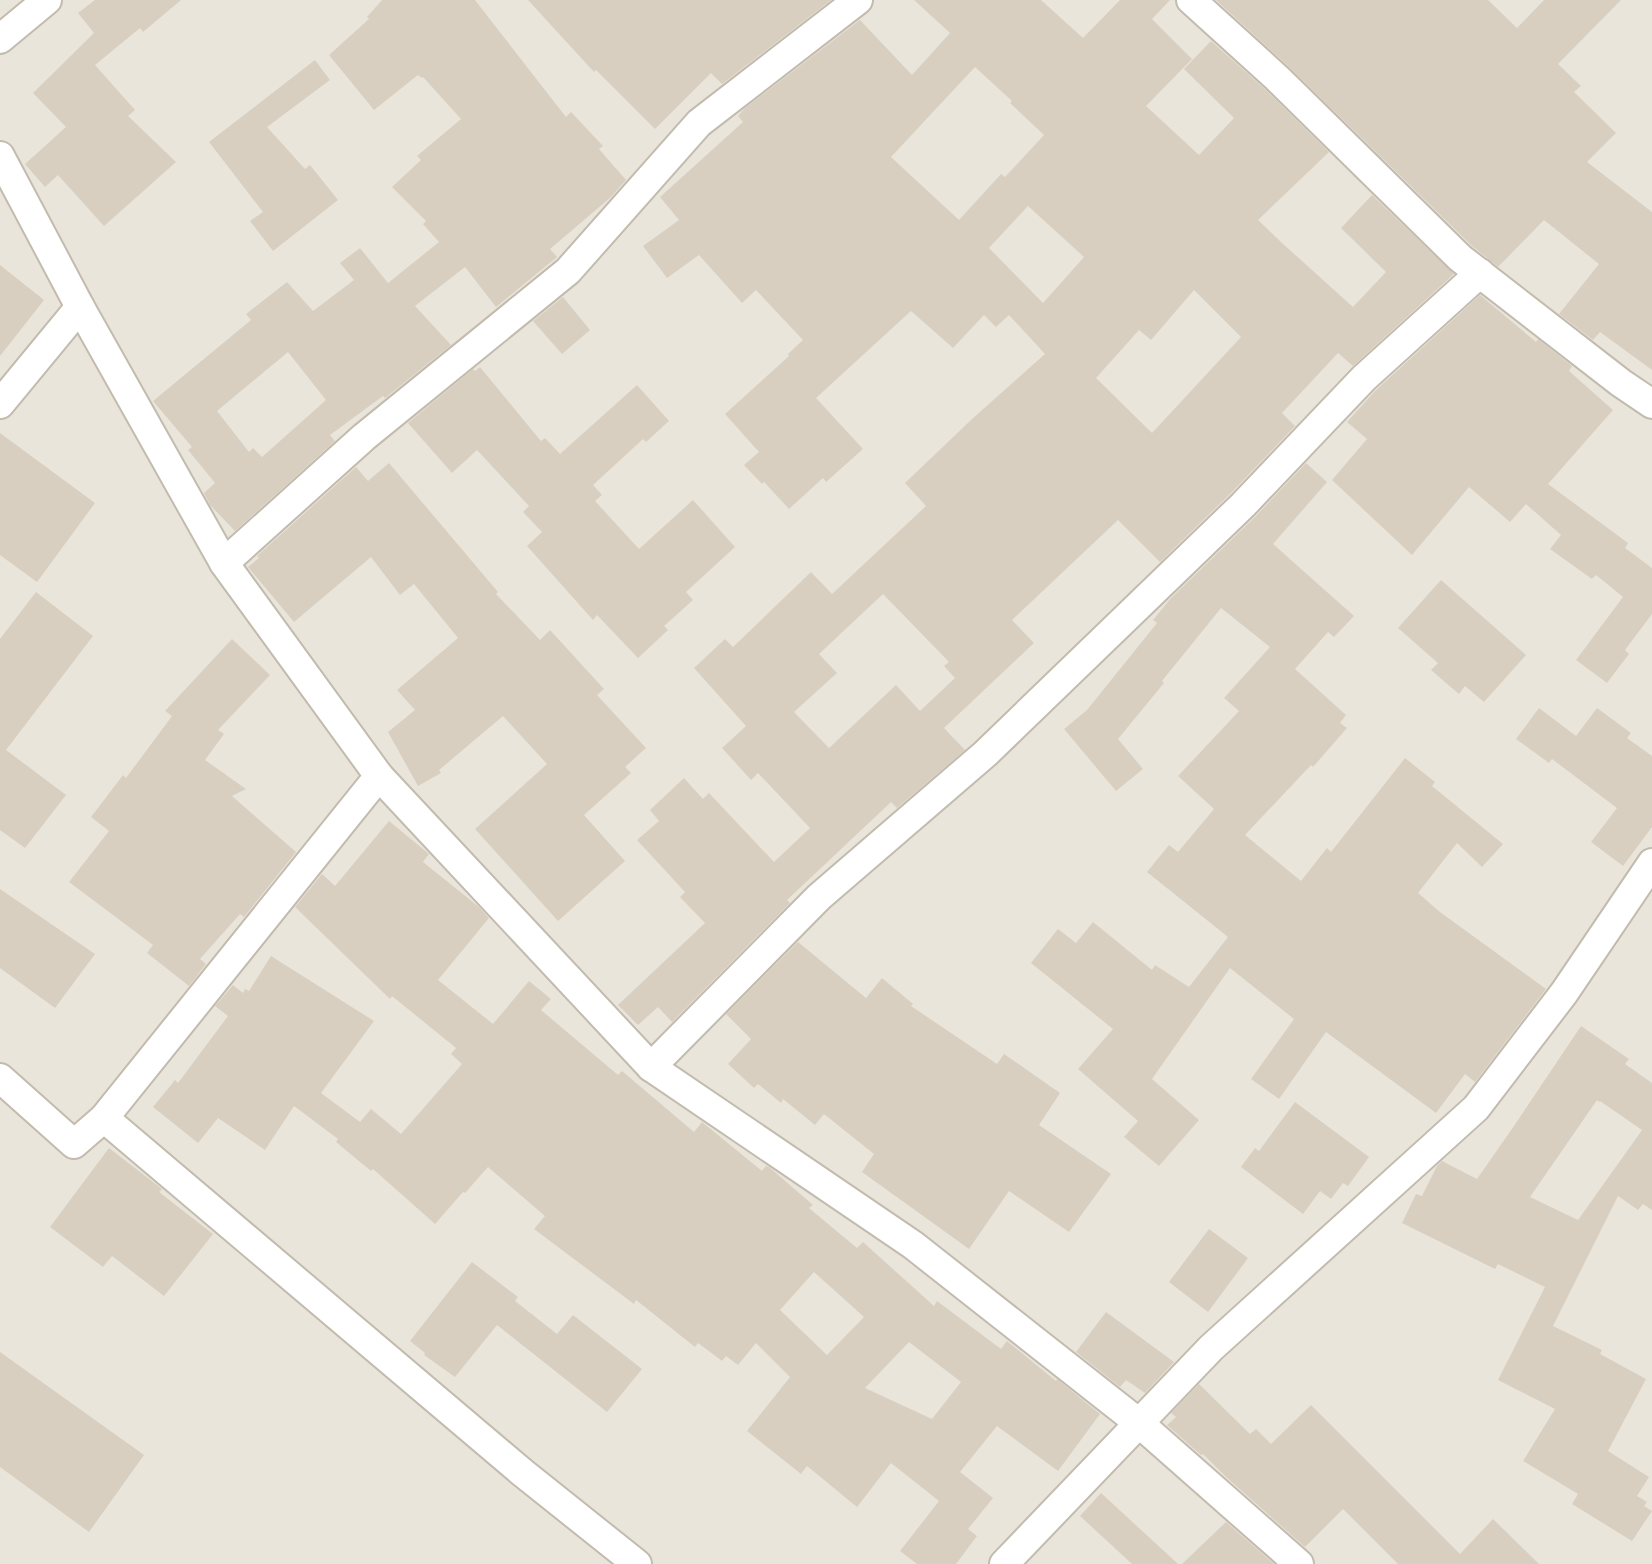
<svg xmlns="http://www.w3.org/2000/svg" width="1652" height="1564" viewBox="0 0 1652 1564" font-family="'Alegreya Sans',sans-serif">
  <rect width="100%" height="100%" fill="#f6f3ec"/>
  <rect fill="#eae5da" x="0" y="0" width="1652" height="1564"/>
  <g fill="#d8cfc1" fill-rule="evenodd">
    <path d="M95,0H181L143,32L140,28L95,65L135,110L128,116L176,162L104,226L58,175L45,187L25,164L66,127L33,93L94,33L78,13Z"/>
    <path d="M382,0H475L566,117L571,112L603,146L599,149L626,180L611,197L550,249L557,257L496,307L465,267L415,306L451,345L385,398L383,396L330,435L335,441L235,531L210,505L204,493L215,483L188,450L192,447L153,401L251,320L246,314L287,282L313,311L354,280L340,263L360,248L388,283L439,242L423,224L426,221L392,187L421,160L417,156L461,119L423,77L422,78L418,75L374,110L329,55L369,19L367,17ZM288,352L326,400L262,457L253,448L249,452L217,411Z"/>
    <path d="M528,0H831L722,84L711,73L655,129L596,70L594,72Z"/>
    <path d="M914,0H1041L1083,38L1120,0H1170L1152,19L1192,59L1146,106L1199,155L1234,118L1184,69L1211,41L1266,90L1329,152L1258,220L1281,242L1353,307L1386,272L1341,228L1372,195L1454,274L1353,366L1338,353L1282,413L1295,426L1231,493L1160,562L1118,520L1012,620L1034,643L944,728L965,750L897,808L891,802L787,900L790,903L672,1022L658,1007L638,1025L618,1005L705,923L680,897L685,892L637,840L659,821L650,810L684,778L703,799L709,793L774,862L810,828L758,773L751,780L722,748L746,726L694,668L725,639L733,647L811,572L832,594L926,506L905,483L972,419L1045,354L1009,315L996,327L984,315L953,348L911,311L816,398L863,449L826,482L823,478L789,509L764,482L762,484L744,465L759,452L725,414L789,356L788,354L803,340L756,290L742,303L699,255L667,278L643,246L679,220L660,197L743,122L738,116L745,108L860,20L912,75L950,33ZM975,67L1012,101L1010,103L1044,135L1005,177L1001,174L959,220L891,157ZM1028,206L1084,257L1043,303L989,248ZM1194,290L1241,337L1152,433L1096,378L1139,330L1151,340ZM883,594L949,662L944,666L955,678L920,711L896,685L829,748L794,712L837,673L819,654Z"/>
    <path d="M1216,0H1488L1517,28L1544,0H1621L1558,64L1581,86L1574,92L1616,133L1587,162L1652,212V370L1600,332L1593,340L1559,314L1599,264L1544,220L1498,267L1471,245L1288,66Z"/>
    <path d="M315,60L330,80L267,127L305,169L310,165L338,200L273,251L250,221L263,212L209,142Z"/>
    <path d="M0,265L44,300L0,356Z"/>
    <path d="M1480,295L1536,342L1538,339L1572,366L1569,371L1613,410L1548,484L1628,543L1625,548L1652,568V614L1625,650L1629,654L1607,683L1576,660L1623,597L1596,575L1592,579L1550,549L1561,535L1526,504L1510,522L1469,487L1412,555L1332,480L1367,439L1347,422L1376,390Z"/>
    <path d="M563,297L590,330L562,354L533,321Z"/>
    <path d="M480,367L541,441L545,438L560,454L637,385L669,421L646,442L643,439L593,485L602,495L595,501L639,549L693,500L735,547L686,592L693,600L664,626L668,630L638,658L597,615L593,620L527,546L542,532L523,512L529,506L477,450L452,473L408,423L473,369L475,371Z"/>
    <path d="M0,433L95,503L37,582L0,555Z"/>
    <path d="M389,463L498,592L496,594L540,640L550,630L604,689L597,695L646,748L625,767L631,773L584,815L625,861L558,921L475,829L547,764L503,716L439,770L441,773L418,786L388,732L415,710L397,690L458,638L414,584L400,595L371,557L294,622L248,567L259,558L257,556L356,467L368,481Z"/>
    <path d="M1306,463L1327,482L1273,544L1354,616L1334,637L1328,632L1295,669L1346,715L1340,723L1347,728L1313,767L1311,765L1245,835L1301,881L1327,848L1331,852L1405,758L1435,782L1432,786L1503,844L1482,867L1457,843L1418,893L1440,912L1546,989L1475,1082L1465,1074L1436,1113L1326,1032L1279,1099L1251,1079L1294,1019L1230,968L1152,1079L1199,1120L1159,1166L1124,1137L1138,1121L1078,1069L1113,1029L1031,963L1058,929L1076,943L1093,922L1152,970L1155,965L1189,987L1228,937L1147,872L1169,845L1178,852L1214,809L1178,776L1239,711L1224,698L1270,647L1221,608L1162,681L1164,683L1118,739L1143,769L1116,791L1064,729L1087,710L1157,623L1153,620L1171,598L1255,517Z"/>
    <path d="M1441,580L1526,655L1484,702L1465,686L1459,694L1431,670L1438,663L1398,628Z"/>
    <path d="M36,592L93,636L6,750L66,795L25,848L0,830V639Z"/>
    <path d="M232,639L270,675L218,730L224,734L205,760L246,789L232,796L296,852L244,917L240,914L200,959L206,964L189,986L147,953L153,945L69,882L109,831L91,817L123,775L126,778L172,716L165,711Z"/>
    <path d="M1539,708L1576,736L1597,708L1631,733L1627,738L1652,756V827L1623,866L1591,842L1617,808L1552,759L1549,763L1516,739Z"/>
    <path d="M389,821L429,854L423,862L479,907L489,918L438,980L493,1024L529,981L551,999L541,1010L618,1075L622,1071L694,1132L702,1122L762,1171L766,1166L769,1167L813,1205L809,1208L857,1248L863,1242L934,1306L937,1301L1001,1349L1007,1341L1056,1381L1057,1379L1100,1414L1058,1471L997,1426L960,1472L993,1498L968,1529L977,1536L956,1564H917L900,1551L939,1501L891,1463L857,1507L807,1466L801,1474L747,1431L790,1377L756,1343L738,1365L726,1356L722,1361L698,1343L695,1347L636,1300L634,1304L534,1229L545,1216L488,1167L465,1193L463,1192L435,1224L373,1169L371,1171L336,1142L338,1139L294,1106L265,1150L218,1118L198,1143L153,1107L175,1080L178,1083L228,1016L215,1006L233,985L243,993L245,989L249,991L271,956L374,1021L321,1093L360,1122L371,1109L401,1134L462,1064L451,1054L456,1048L392,996L390,999L295,907L322,874L335,886ZM814,1272L864,1317L827,1355L780,1310ZM909,1342L961,1382L932,1419L865,1388Z"/>
    <path d="M0,889L95,954L55,1008L0,968Z"/>
    <path d="M798,942L866,998L882,978L913,1004L911,1006L997,1064L1004,1054L1060,1093L1039,1125L1111,1174L1069,1232L1009,1191L969,1249L862,1172L874,1154L824,1114L815,1125L783,1099L781,1103L758,1084L754,1088L728,1064L751,1039L726,1014Z"/>
    <path d="M1581,1026L1629,1059L1625,1064L1652,1083V1210L1643,1204L1638,1210L1618,1196L1553,1326L1602,1350L1600,1354L1646,1379L1608,1451L1649,1477L1637,1496L1647,1502L1644,1506L1652,1511L1632,1541L1572,1504L1578,1494L1523,1461L1555,1409L1498,1380L1545,1287L1498,1264L1495,1269L1402,1223L1416,1194L1422,1196L1437,1166L1442,1161L1477,1179L1514,1126ZM1597,1100L1599,1102L1600,1101L1642,1130L1578,1220L1530,1197Z"/>
    <path d="M1295,1102L1369,1157L1348,1186L1343,1183L1331,1199L1320,1191L1303,1214L1241,1167L1255,1148L1259,1151Z"/>
    <path d="M109,1148L162,1189L159,1192L213,1234L164,1296L112,1256L103,1267L50,1227Z"/>
    <path d="M1209,1229L1248,1258L1208,1312L1169,1282Z"/>
    <path d="M472,1262L518,1297L515,1301L557,1334L573,1315L642,1369L607,1412L497,1325L455,1377L424,1355L425,1353L410,1341Z"/>
    <path d="M1106,1312L1174,1362L1145,1393L1126,1380L1120,1387L1076,1352Z"/>
    <path d="M0,1352L144,1455L89,1532L0,1467Z"/>
    <path d="M1199,1384L1250,1434L1256,1429L1271,1444L1311,1405L1460,1554L1493,1519L1539,1564H1398L1343,1509L1305,1547L1225,1476L1203,1454L1201,1455L1167,1425L1176,1417L1171,1413Z"/>
    <path d="M1101,1493L1178,1564H1132L1080,1516Z"/>
    <path d="M1226,1522L1274,1564H1182Z"/>
  </g>
  <g fill="none" stroke-linecap="round" stroke-linejoin="round">
    <defs>
      <g id="street">
        <path d="M1191,0L1277,78L1460,258L1621,383L1652,404"/>
        <path d="M0,39L47,0"/>
        <path d="M0,156L80,307L0,404"/>
        <path d="M80,307L224,563L379,776L104,1118"/>
        <path d="M224,563L364,437L568,271L699,123L858,0"/>
        <path d="M379,776L651,1067L913,1245L1139,1423L1299,1564"/>
        <path d="M651,1067L819,897L985,754L1243,505L1364,378L1480,273"/>
        <path d="M0,1078L74,1144L104,1118L523,1473L637,1564"/>
        <path d="M1004,1564L1211,1348L1476,1108L1564,993L1652,863"/>
      </g>
    </defs>
    <use href="#street" stroke="#c2bbae" stroke-width="32"/>
    <use href="#street" stroke="#fff" stroke-width="28"/>
  </g>
</svg>
